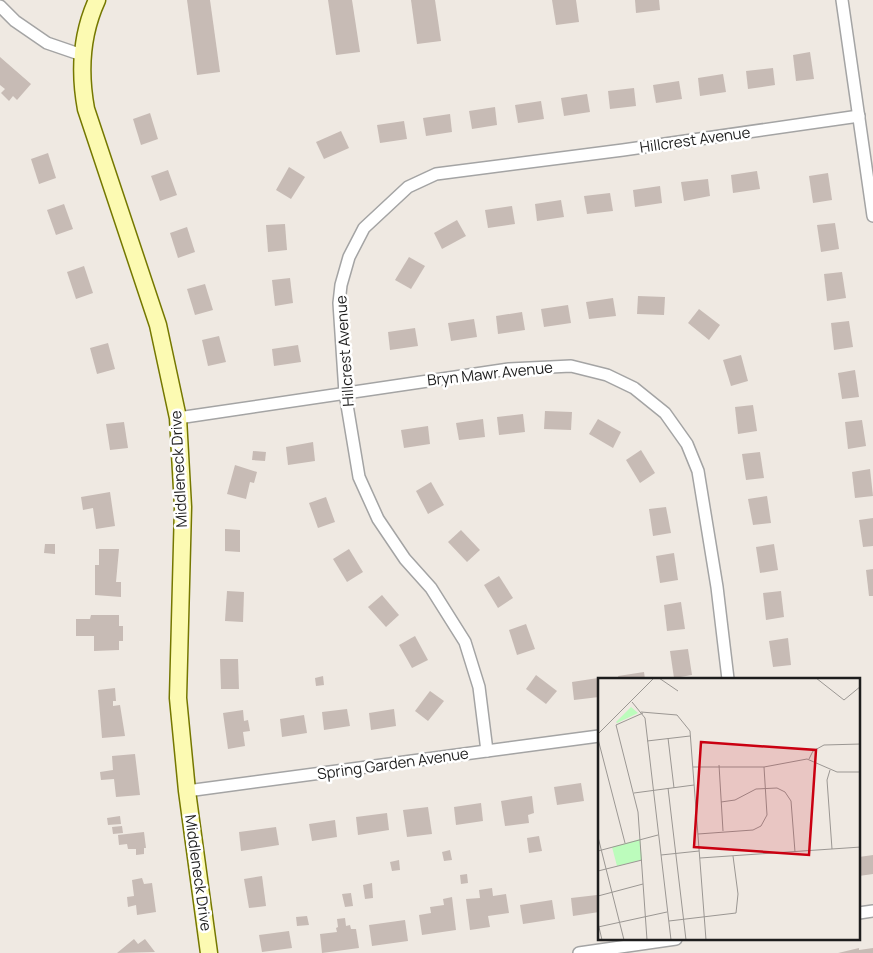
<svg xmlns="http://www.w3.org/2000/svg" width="873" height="953" viewBox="0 0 873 953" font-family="Manrope,sans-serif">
  <rect width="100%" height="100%" fill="#efe9e2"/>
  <g fill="#c7bbb5">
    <path d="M187,0H210L220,72L197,75Z"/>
    <path d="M328,0H352L360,52L336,55Z"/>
    <path d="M411,0H435L441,41L417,44Z"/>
    <path d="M552,0H576L579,22L556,25Z"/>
    <path d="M635,0H659L660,10L636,13Z"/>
    <path d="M810,52L814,79L796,81L793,55Z"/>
    <path d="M0,57L31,84L17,100L13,96L9,101L1,93L5,89L0,85Z"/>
    <path d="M773,68L775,85L748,89L746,71Z"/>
    <path d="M723,74L726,92L700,96L698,78Z"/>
    <path d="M679,81L682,99L656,103L653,85Z"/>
    <path d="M634,88L636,106L610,109L608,91Z"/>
    <path d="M587,94L590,112L564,116L561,98Z"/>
    <path d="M541,101L544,119L518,123L515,105Z"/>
    <path d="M495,107L497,125L472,129L469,111Z"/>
    <path d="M150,113L158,139L141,145L133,119Z"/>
    <path d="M450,114L452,132L426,136L423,118Z"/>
    <path d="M404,121L407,139L380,143L377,125Z"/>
    <path d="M341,131L349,148L324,159L316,142Z"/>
    <path d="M48,153L56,178L39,184L31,159Z"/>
    <path d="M289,167L305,177L291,199L276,190Z"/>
    <path d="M168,170L177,195L160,201L151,176Z"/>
    <path d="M757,171L760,189L733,193L731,175Z"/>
    <path d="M828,173L832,200L813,203L809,176Z"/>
    <path d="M708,179L710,196L684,201L681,182Z"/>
    <path d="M660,186L662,203L635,207L633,190Z"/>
    <path d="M610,193L613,211L587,214L584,196Z"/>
    <path d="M561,200L564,217L537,221L535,204Z"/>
    <path d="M64,204L73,229L56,235L47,210Z"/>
    <path d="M512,206L515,224L488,228L485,210Z"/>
    <path d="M457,220L466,236L442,249L434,233Z"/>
    <path d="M835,223L839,249L821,252L817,225Z"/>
    <path d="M285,224L287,250L268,252L266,225Z"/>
    <path d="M187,227L195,252L178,258L170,233Z"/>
    <path d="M409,257L425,266L411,289L395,280Z"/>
    <path d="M84,266L93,293L76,299L67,272Z"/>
    <path d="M842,272L846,298L827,301L824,274Z"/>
    <path d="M290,278L293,303L275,306L272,280Z"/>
    <path d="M205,284L213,310L195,315L187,289Z"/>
    <path d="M638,296L665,297L664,315L637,314Z"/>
    <path d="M613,298L616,316L589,319L586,302Z"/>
    <path d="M568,305L571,323L544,327L541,309Z"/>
    <path d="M699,309L720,325L709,340L688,323Z"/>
    <path d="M522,312L525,330L498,334L496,316Z"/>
    <path d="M474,319L477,337L451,341L448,323Z"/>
    <path d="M849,321L853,347L834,350L831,323Z"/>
    <path d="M415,328L418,346L390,350L388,332Z"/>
    <path d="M219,336L226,362L208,366L202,340Z"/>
    <path d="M108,343L115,369L97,374L90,348Z"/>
    <path d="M298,345L301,362L274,366L272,349Z"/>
    <path d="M741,355L748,381L731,386L723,360Z"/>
    <path d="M855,370L859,397L842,399L838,373Z"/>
    <path d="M753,405L757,431L738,434L735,407Z"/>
    <path d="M545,411L572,412L571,430L544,429Z"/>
    <path d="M523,414L525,432L499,435L497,417Z"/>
    <path d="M483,419L485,437L459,440L456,423Z"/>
    <path d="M598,419L621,432L613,448L589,434Z"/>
    <path d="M862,420L866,446L848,449L845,422Z"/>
    <path d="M124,422L128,448L110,450L106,424Z"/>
    <path d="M428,426L430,444L404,448L401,430Z"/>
    <path d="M313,442L315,461L288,465L286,447Z"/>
    <path d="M641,450L655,473L640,483L626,460Z"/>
    <path d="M253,451L266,452L265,461L252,460Z"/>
    <path d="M760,452L764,478L746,480L742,454Z"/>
    <path d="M235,465L257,472L254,483L250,482L246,499L227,494Z"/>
    <path d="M870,469L873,496L855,498L852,472Z"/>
    <path d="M431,482L444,505L428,514L416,491Z"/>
    <path d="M110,492L115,526L96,529L93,508L83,510L81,497Z"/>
    <path d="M767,496L771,523L753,525L748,499Z"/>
    <path d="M326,497L335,522L318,528L309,503Z"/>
    <path d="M666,507L671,533L653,536L649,509Z"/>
    <path d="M873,518V546L863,547L859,520Z"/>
    <path d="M225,529L240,530V552L225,551Z"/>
    <path d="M461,530L480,550L467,562L448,542Z"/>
    <path d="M45,544H55V554L44,553Z"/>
    <path d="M774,544L778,570L760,573L756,547Z"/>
    <path d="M99,549H119L116,582H121V597L95,595V565H99Z"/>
    <path d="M349,549L363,572L347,582L333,559Z"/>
    <path d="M674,553L678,580L660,583L656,556Z"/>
    <path d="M873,569V596H869L866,570Z"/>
    <path d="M499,576L513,598L498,608L484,585Z"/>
    <path d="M227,591L244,592L243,622L225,621Z"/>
    <path d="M781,591L784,617L766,620L763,593Z"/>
    <path d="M382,595L399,615L386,627L368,607Z"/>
    <path d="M681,602L685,629L667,631L664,605Z"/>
    <path d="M91,615H119V626H123V641H119V650L94,651V636H76V619H90Z"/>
    <path d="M526,624L535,649L517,655L509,630Z"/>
    <path d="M415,636L428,660L412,668L399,645Z"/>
    <path d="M788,638L791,665L773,667L769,641Z"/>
    <path d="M688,649L692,675L674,678L670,651Z"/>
    <path d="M220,659H238L239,689H221Z"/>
    <path d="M644,672L645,679H619L618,676Z"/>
    <path d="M536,675L557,691L546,704L526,689Z"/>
    <path d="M323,676L324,685L316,686L315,678Z"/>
    <path d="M598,678L599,697L574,700L572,682Z"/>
    <path d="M115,688L116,701H113V706L120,705L125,736L102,738L98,690Z"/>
    <path d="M430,691L444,701L428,721L415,711Z"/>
    <path d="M347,709L350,726L324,730L322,712Z"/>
    <path d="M394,709L396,726L371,730L369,713Z"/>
    <path d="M243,710L244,721L248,720L250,731L243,732L245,746L228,749L223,713Z"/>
    <path d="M304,715L307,733L282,737L280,719Z"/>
    <path d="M135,754L140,795L116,797L114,779L101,780L100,772L113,770L112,756Z"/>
    <path d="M581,783L584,801L557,805L554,787Z"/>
    <path d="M532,796L534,813L528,815L529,823L505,826L501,801Z"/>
    <path d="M481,803L483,821L456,825L454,807Z"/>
    <path d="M428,807L432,834L407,837L403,810Z"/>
    <path d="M387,813L389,830L358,835L356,817Z"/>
    <path d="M120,816L121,824L108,825L107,818Z"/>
    <path d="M335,820L337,837L312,841L309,824Z"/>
    <path d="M122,826L123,833L113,834L112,827Z"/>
    <path d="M276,827L279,845L241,851L239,832Z"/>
    <path d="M144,832L146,848H144V854L136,855V849H128L127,844L119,845L118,835Z"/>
    <path d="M539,836L542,851L529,853L527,838Z"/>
    <path d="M450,850L452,860L444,861L442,852Z"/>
    <path d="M873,855V874L859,876V857Z"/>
    <path d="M399,860L400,870L392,871L390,862Z"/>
    <path d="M467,874L468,883L461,884L460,875Z"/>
    <path d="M262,876L266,906L249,908L244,879Z"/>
    <path d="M142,878L144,884L152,883L156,912L137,915L136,905L128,907L127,897L134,896L132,880Z"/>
    <path d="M372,883L373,898L365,899L363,885Z"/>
    <path d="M492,888L493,896L506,894L509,913L488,916L490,927L470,930L466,899L480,898L479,890Z"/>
    <path d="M351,893L353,906L345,907L342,894Z"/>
    <path d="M597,895L599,912L573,916L571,898Z"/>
    <path d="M452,897L456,930L422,935L419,915L431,913L430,907L444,905L443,899Z"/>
    <path d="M552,900L555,919L523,924L520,905Z"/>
    <path d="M307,916L309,925L297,926L296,917Z"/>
    <path d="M345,918L346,926L350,925L351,929H356L359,948L322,953L320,934L337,932L336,928L338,927L337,919Z"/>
    <path d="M405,920L408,941L372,946L369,925Z"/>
    <path d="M289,931L292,948L262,952L259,935Z"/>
    <path d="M134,939L138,944L145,939L155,952L117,953Z"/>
    <path d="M859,948V950L873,948V953H838Z"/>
  </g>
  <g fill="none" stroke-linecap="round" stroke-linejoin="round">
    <defs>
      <g id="street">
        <path d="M842,0L873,216"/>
        <path d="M0,6L15,21L47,43L82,55"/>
        <path d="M178,418L509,369L571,366L607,375L634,388L665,413L687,444L698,471L717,587L728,679"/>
        <path d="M487,751L479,687L465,642L431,588L405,559L378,519L359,477L345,393L339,303L341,285L349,257L364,228L408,187L436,174L623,150L859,116"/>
        <path d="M187,791L599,736"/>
        <path d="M859,913L873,911"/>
        <path d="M579,953L676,939"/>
      </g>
      <path id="secondary" d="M97,0C81,35 79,71 86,109L158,325L178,418L183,507L178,698L187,791L209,953"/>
    </defs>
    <use href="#street" stroke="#a4a4a4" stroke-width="14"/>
    <use href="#secondary" stroke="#757800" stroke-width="19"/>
    <use href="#street" stroke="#fff" stroke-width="11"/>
    <use href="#secondary" stroke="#fcfab2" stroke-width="16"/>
  </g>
  <g text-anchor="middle" stroke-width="5" stroke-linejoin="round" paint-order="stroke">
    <g font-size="15" fill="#1d1d1d" stroke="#fff">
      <text transform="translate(695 140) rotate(-8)" y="5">Hillcrest Avenue</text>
      <text transform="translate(345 351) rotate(-94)" y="5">Hillcrest Avenue</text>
      <text transform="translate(490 374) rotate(-6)" y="5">Bryn Mawr Avenue</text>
      <text transform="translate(179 469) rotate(-93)" y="5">Middleneck Drive</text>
      <text transform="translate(393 764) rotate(-8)" y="5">Spring Garden Avenue</text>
      <text transform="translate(198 873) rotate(82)" y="5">Middleneck Drive</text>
    </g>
  </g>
  <g transform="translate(598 678)">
    <rect width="262" height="262" fill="#efe9e2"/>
    <path d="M33,29L40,35L19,45L18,44ZM42,161L44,182L19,188L14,169Z" fill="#bcfcbc"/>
    <path fill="none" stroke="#9b9793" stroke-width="1" d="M61,0L80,13M218,0L246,22L263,8M34,24L47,40L73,262M43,34L79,37L92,53L108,262M45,35L18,47L40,134L49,262M0,56L56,0M70,60L76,110M0,61L27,165M49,63L92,58M211,81L215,73L226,67L263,66M121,87L125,153M95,89H166L209,81L239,94H263M232,92L229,102L234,171M70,110L88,262M36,115L96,107M123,124L137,122L158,111L179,110L187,114L193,123L197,174M100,156L155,152L163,148L169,137L166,89M0,159L26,262M0,173L60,157M63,177L101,173M102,180L263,169M0,193L44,182M0,218L45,206M71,243L138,235L140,216L135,178M0,245L4,262M0,249L69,234"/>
    <path fill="#ca0011" fill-opacity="0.15" stroke="#ca0011" stroke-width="2.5" d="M103,64L218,72L211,177L96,169Z"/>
    <rect width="262" height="262" fill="none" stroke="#1d1d1d" stroke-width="2.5"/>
  </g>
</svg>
